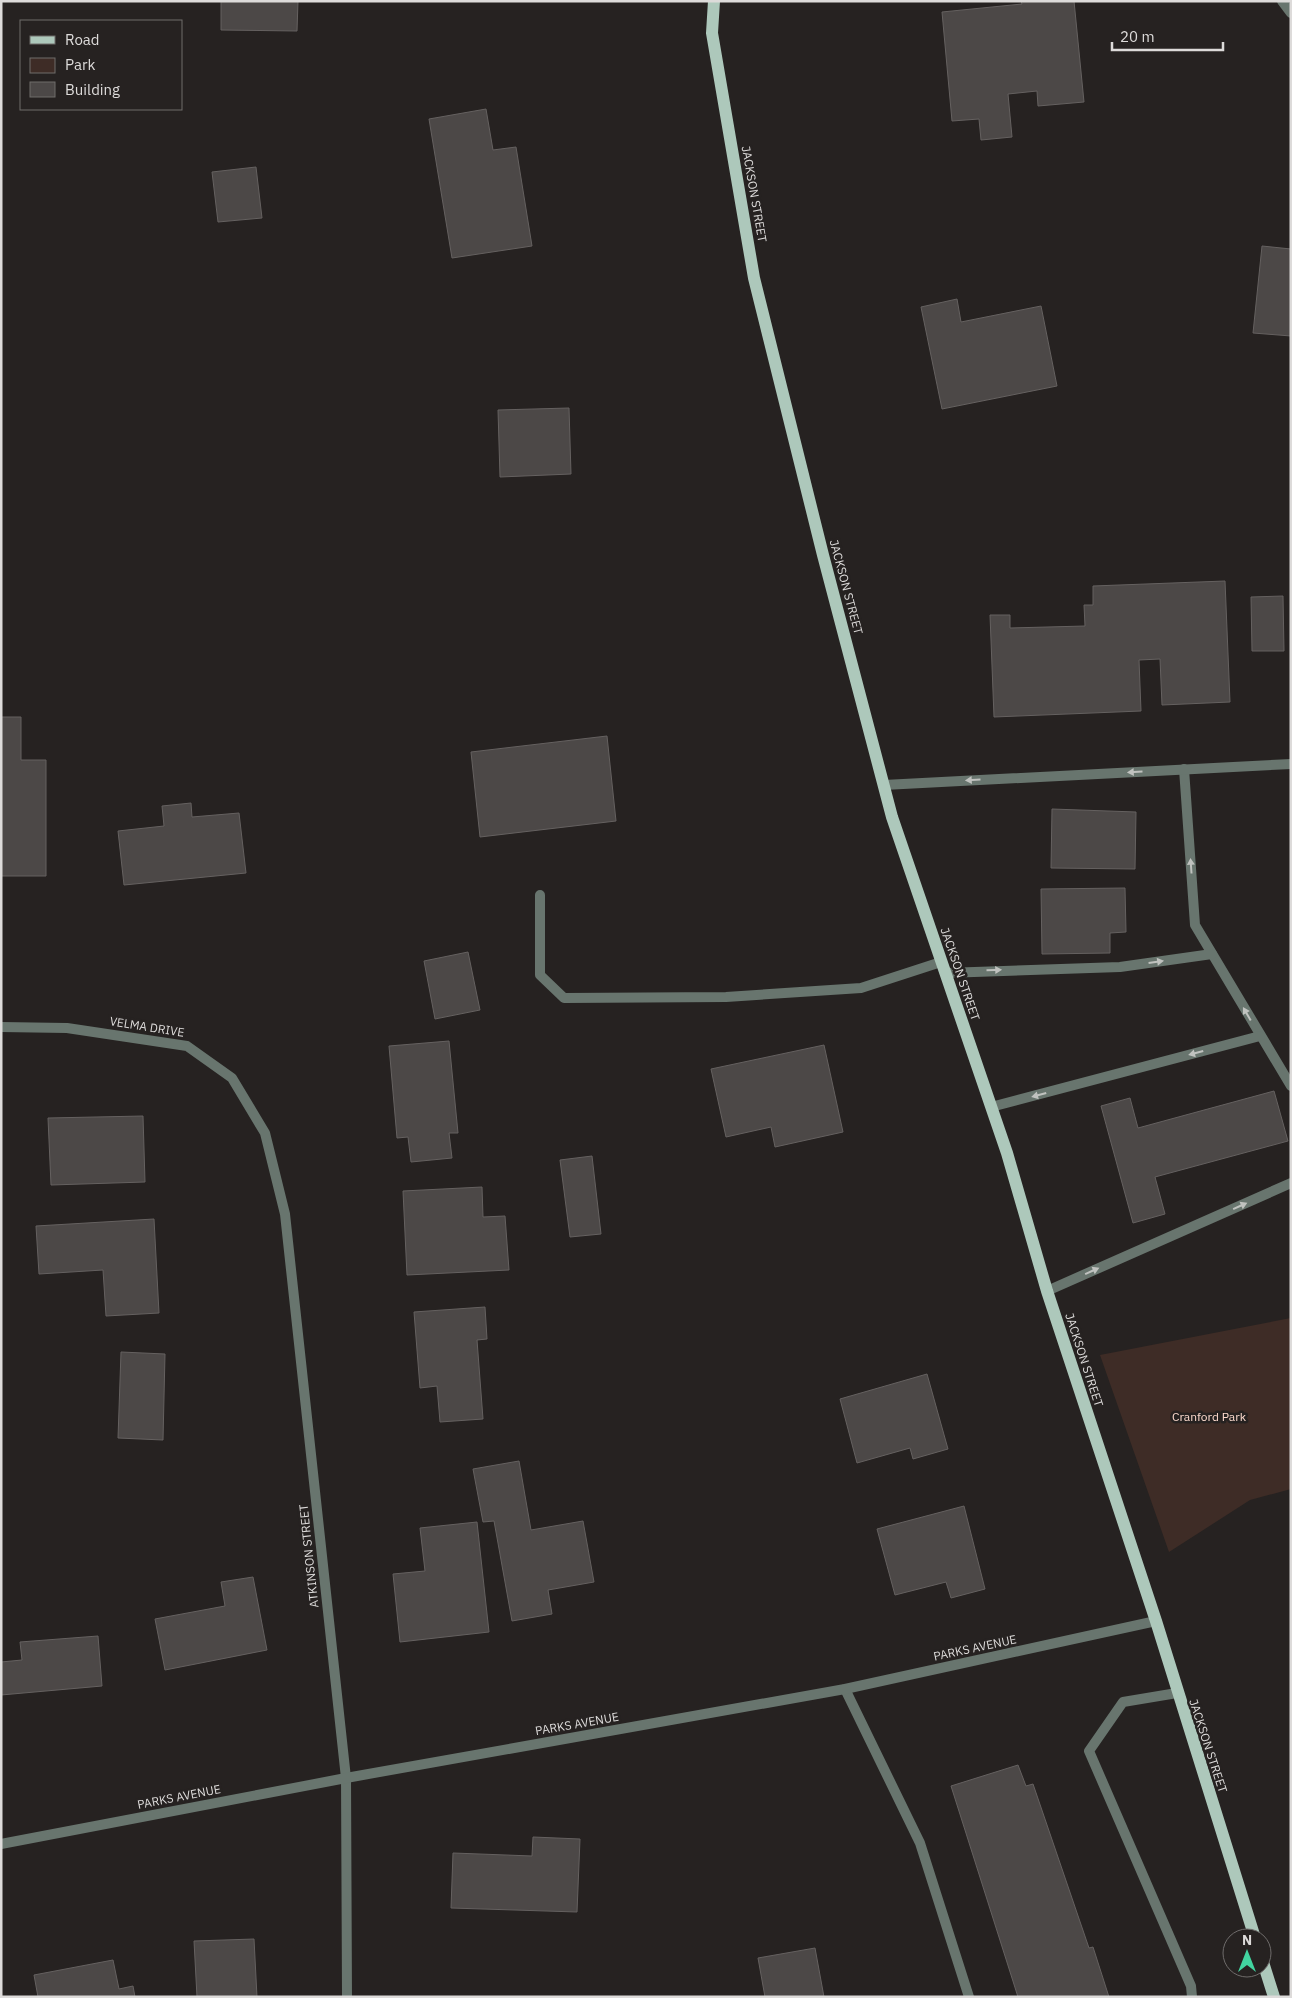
<svg xmlns="http://www.w3.org/2000/svg" width="1292" height="1998" viewBox="0 0 1292 1998" font-family="'IBM Plex Sans',sans-serif">
  <rect width="100%" height="100%" fill="#262221"/>
  <path fill="#3e2c26" d="M1291,1318V1489L1250,1500L1169,1552L1100,1355Z"/>
  <g fill="#4c4847" stroke="#656160">
    <path d="M221,1H298L297,31L221,30Z"/>
    <path d="M1021,1H1074L1084,102L1038,106L1037,91L1008,94L1012,137L981,140L979,119L952,121L942,12L1022,4Z"/>
    <path d="M486,109L493,150L516,147L532,246L452,258L429,119Z"/>
    <path d="M256,167L262,218L218,222L212,172Z"/>
    <path d="M1262,246L1291,249V336L1253,333Z"/>
    <path d="M957,299L961,322L1041,306L1057,386L942,409L921,307Z"/>
    <path d="M569,408L571,474L500,477L498,410Z"/>
    <path d="M1225,581L1230,702L1162,705L1160,659L1139,660L1141,711L994,717L990,615H1010V628L1085,626L1084,605H1093V586Z"/>
    <path d="M1283,596L1284,651H1252L1251,597Z"/>
    <path d="M1,717H21V760H46V876H1Z"/>
    <path d="M607,736L616,821L480,837L471,752Z"/>
    <path d="M191,803L192,817L239,813L246,873L124,885L118,831L164,826L162,806Z"/>
    <path d="M1052,809L1136,812L1135,869L1051,868Z"/>
    <path d="M1125,888L1126,932L1110,933V953L1042,954L1041,889Z"/>
    <path d="M468,952L480,1010L435,1019L424,961Z"/>
    <path d="M449,1041L458,1133H449L452,1158L411,1162L408,1137L397,1138L389,1046Z"/>
    <path d="M824,1045L843,1132L775,1147L771,1127L726,1137L711,1069Z"/>
    <path d="M1274,1091L1288,1141L1155,1177L1165,1214L1133,1223L1101,1106L1130,1098L1138,1128Z"/>
    <path d="M143,1116L145,1182L51,1185L48,1118Z"/>
    <path d="M592,1156L601,1234L570,1237L560,1160Z"/>
    <path d="M482,1187L483,1217L505,1216L509,1270L407,1275L403,1191Z"/>
    <path d="M154,1219L159,1313L106,1316L103,1270L39,1274L36,1226Z"/>
    <path d="M485,1307L487,1339L477,1340L483,1419L440,1422L437,1386L420,1388L414,1312Z"/>
    <path d="M121,1352L165,1354L163,1440L118,1438Z"/>
    <path d="M927,1374L948,1449L913,1459L910,1448L857,1463L840,1399Z"/>
    <path d="M519,1461L531,1530L583,1521L594,1582L548,1590L552,1614L512,1621L494,1521L483,1522L473,1469Z"/>
    <path d="M964,1506L985,1589L951,1598L946,1582L895,1595L877,1529Z"/>
    <path d="M477,1522L489,1632L400,1642L393,1574L425,1571L420,1528Z"/>
    <path d="M253,1577L267,1650L165,1670L155,1619L225,1606L221,1582Z"/>
    <path d="M98,1636L102,1686L1,1695V1662L22,1660L20,1642Z"/>
    <path d="M1018,1765L1026,1786L1033,1784L1089,1948L1093,1947L1109,1997H1018L951,1786Z"/>
    <path d="M533,1837L580,1839L577,1912L451,1908L453,1853L532,1856Z"/>
    <path d="M254,1939L257,1997H197L194,1941Z"/>
    <path d="M815,1948L824,1997H765L758,1958Z"/>
    <path d="M113,1960L119,1989L133,1986L135,1997H38L34,1975Z"/>
  </g>
  <g fill="none" stroke-linecap="round" stroke-linejoin="round">
    <g stroke="#68756e" stroke-width="10">
      <path d="M1184,769L1195,925L1291,1086"/>
      <path d="M884,785L1291,764"/>
      <path d="M540,895V975L564,998L726,997L861,988L941,962"/>
      <path d="M945,973L1120,967L1212,954"/>
      <path d="M991,1107L1260,1036"/>
      <path d="M1047,1291L1291,1183"/>
      <path d="M845,1689L920,1843L969,1997"/>
      <path d="M1177,1693L1123,1702L1089,1751L1191,1986L1192,1997"/>
    </g>
    <g stroke="#68756e" stroke-width="10">
      <path d="M1282,1L1291,13"/>
      <path d="M1,1027L67,1028L187,1046L232,1078L265,1133L285,1214L346,1778L347,1997"/>
      <path d="M1,1844L346,1778L845,1689L1156,1621"/>
    </g>
    <g stroke="#adc8bb" stroke-width="12">
      <path d="M714,1L712,33L754,278L823,555L892,817L1007,1153L1047,1291L1156,1621L1255,1938"/>
      <path d="M1262,1959L1274,1997"/>
    </g>
  </g>
  <defs><path id="oneway-solid" d="M-6-.8H1V-3.2L6.5 0L1 3.2V.8H-6Z" transform="scale(1.25)"/></defs>
  <g fill="#c0c2bf">
    <use href="#oneway-solid" transform="translate(1135 772) rotate(177)"/>
    <use href="#oneway-solid" transform="translate(973 780) rotate(177)"/>
    <use href="#oneway-solid" transform="translate(1191 866) rotate(-94)"/>
    <use href="#oneway-solid" transform="translate(1156 962) rotate(-8)"/>
    <use href="#oneway-solid" transform="translate(994 970) rotate(-2)"/>
    <use href="#oneway-solid" transform="translate(1247 1014) rotate(-120)"/>
    <use href="#oneway-solid" transform="translate(1196 1053) rotate(165)"/>
    <use href="#oneway-solid" transform="translate(1039 1095) rotate(165)"/>
    <use href="#oneway-solid" transform="translate(1240 1206) rotate(-24)"/>
    <use href="#oneway-solid" transform="translate(1092 1271) rotate(-24)"/>
  </g>
  <g text-anchor="middle" stroke-width="5" stroke-linejoin="round" paint-order="stroke">
    <g font-size="12" fill="#dddbda" stroke="#262221">
      <text transform="translate(754 194) rotate(80)" y="4">JACKSON STREET</text>
      <text transform="translate(846 587) rotate(75)" y="4">JACKSON STREET</text>
      <text transform="translate(960 974) rotate(71)" y="4">JACKSON STREET</text>
      <text transform="translate(147 1027) rotate(9)" y="4">VELMA DRIVE</text>
      <text transform="translate(1084 1360) rotate(72)" y="4">JACKSON STREET</text>
      <text transform="translate(309 1556) rotate(-96)" y="4">ATKINSON STREET</text>
      <text transform="translate(975 1648) rotate(-12)" y="4">PARKS AVENUE</text>
      <text transform="translate(577 1724) rotate(-10)" y="4">PARKS AVENUE</text>
      <text transform="translate(1208 1746) rotate(72)" y="4">JACKSON STREET</text>
      <text transform="translate(179 1797) rotate(-11)" y="4">PARKS AVENUE</text>
    </g>
    <g font-size="12" fill="#fcdacd" stroke="#262221">
      <text x="1209" y="1421">Cranford Park</text>
    </g>
  </g>
  <rect width="1292" height="1998" fill="none" stroke="#dddbda" stroke-width="5"/>
  <rect x="20" y="20" width="162" height="90" fill="#262221" stroke="#6f6c6b"/>
  <rect x="30" y="36" width="25" height="8" fill="#adc8bb" stroke="#6f6c6b"/>
  <text x="65" y="45" font-size="15" fill="#dddbda">Road</text>
  <rect x="30" y="58" width="25" height="15" fill="#3e2c26" stroke="#6f6c6b"/>
  <text x="65" y="70" font-size="15" fill="#dddbda">Park</text>
  <rect x="30" y="82" width="25" height="15" fill="#4c4847" stroke="#6f6c6b"/>
  <text x="65" y="95" font-size="15" fill="#dddbda">Building</text>
  <g transform="translate(1247 1953)"><circle r="24" fill="#262221" stroke="#6f6c6b"/>
  <path d="M0-4L9 19L0 12L-9 19Z" fill="#42d4a0"/>
  <text y="-8" font-size="14" font-weight="bold" text-anchor="middle" fill="#dddbda">N</text>
  </g>
  <path d="M1112 42v8h111v-8" fill="none" stroke="#dddbda" stroke-width="2.5"/>
  <text x="1120" y="42" font-size="15" fill="#dddbda" stroke="#262221" stroke-width="4" paint-order="stroke">20 m</text>
</svg>
